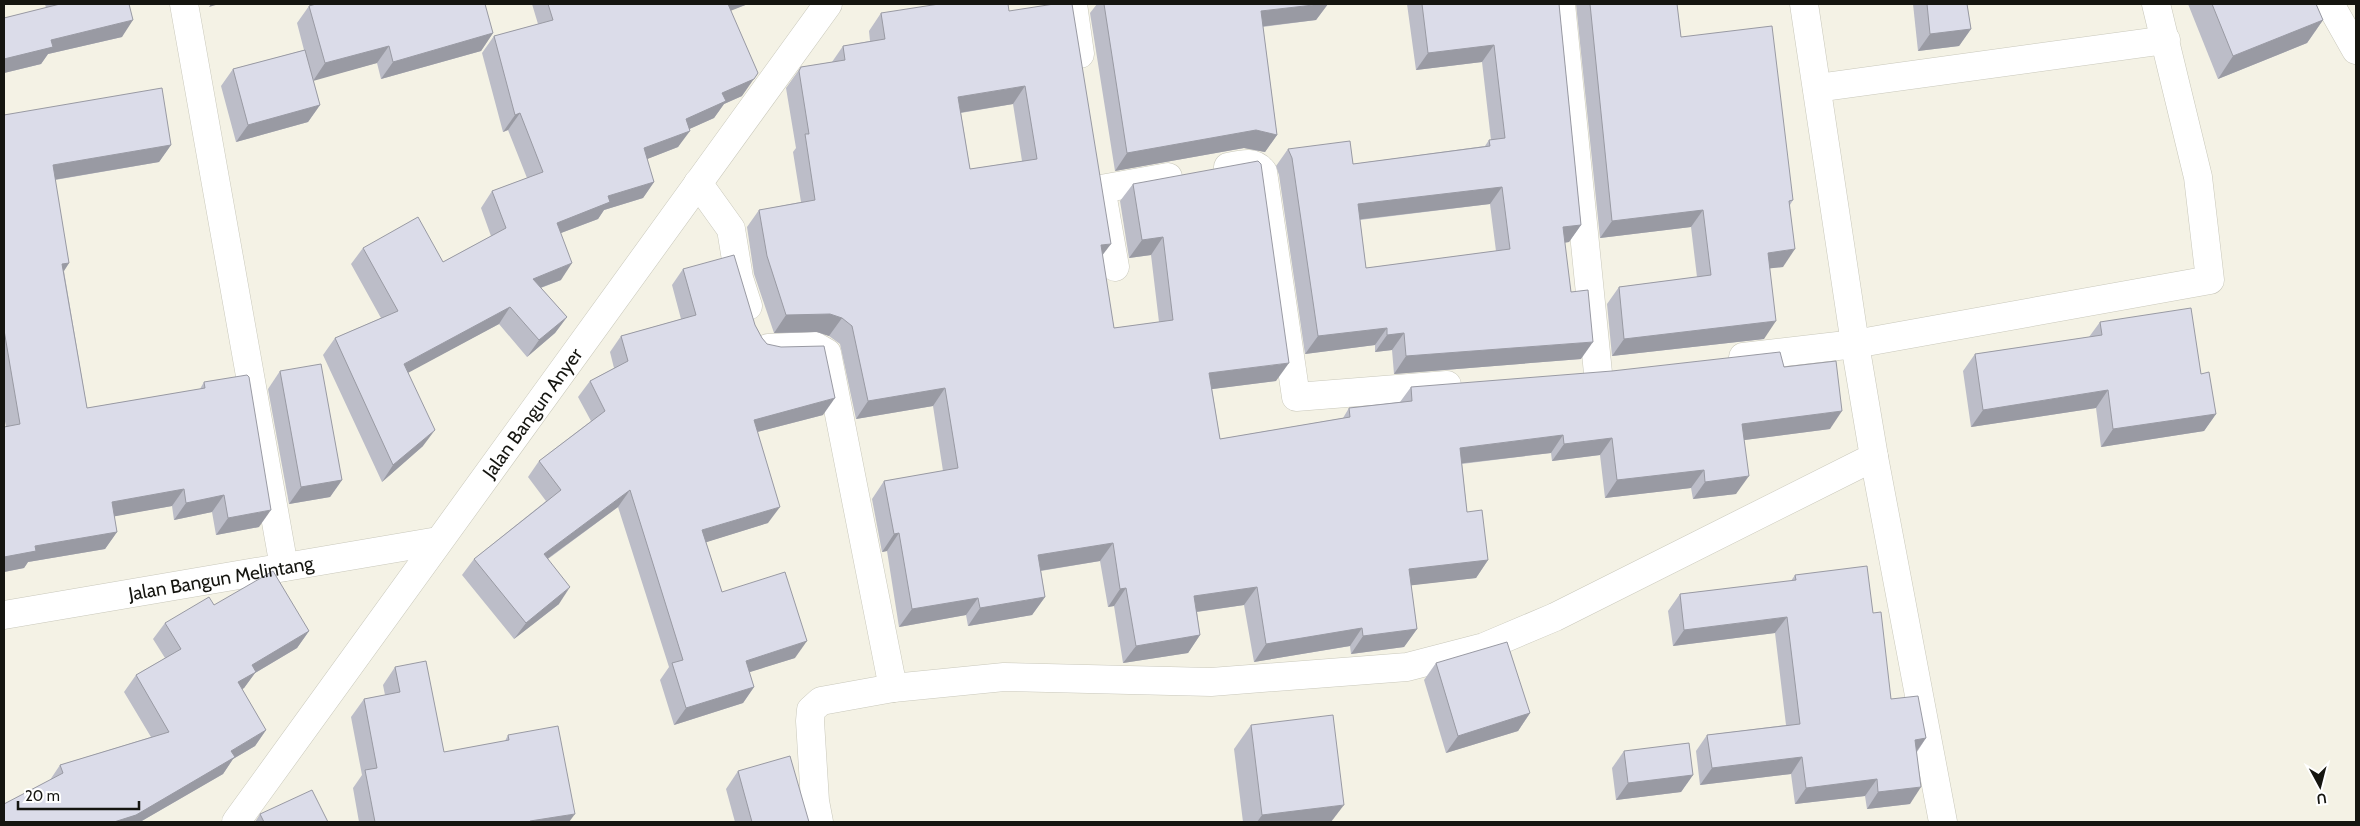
<svg xmlns="http://www.w3.org/2000/svg" width="2360" height="826" viewBox="0 0 2360 826" font-family="Cabin,sans-serif">
  <rect width="100%" height="100%" fill="#f4f2e5"/>
  <g fill="none" stroke-linecap="round" stroke-linejoin="round">
    <defs>
      <g id="minor">
        <path d="M184,4L284,567"/>
        <path d="M1073,4L1080,54"/>
        <path d="M1561,4L1598,373"/>
        <path d="M2330,4L2356,50"/>
        <path d="M1817,88L2166,40"/>
        <path d="M1228,167C1242,164 1254,160 1263,172L1296,397L1447,385"/>
        <path d="M698,183L731,229L739,278L748,306"/>
        <path d="M1101,189L1168,177"/>
        <path d="M1102,193L1115,267"/>
        <path d="M768,348L815,346L827,353L893,688"/>
        <path d="M1743,357L1855,344L2210,280L2198,177L2156,4"/>
        <path d="M1874,457L1943,822"/>
        <path id="s1" d="M4,615L438,541"/>
        <path id="s2" d="M236,822L828,4"/>
        <path d="M819,822L815,801L810,721L811,710L821,701L893,688L1004,677L1211,682L1407,667L1484,647L1555,617L1874,457L1855,344L1804,4"/>
      </g>
    </defs>
    <use href="#minor" stroke="#c9c8bb" stroke-width="29"/>
    <use href="#minor" stroke="#fff" stroke-width="28"/>
  </g>
  <g fill="#bcbdc8" fill-rule="evenodd">
    <path d="M45,4H129L122,37L48,54L41,64L4,73V18L46,8Z"/>
    <path d="M532,4H748L731,10L742,96L724,104L714,118L689,129L678,147L647,159L654,182L643,198L604,210L598,219L561,233V280L541,288L567,317L555,333L527,357L499,324L408,372L423,446L382,482L323,355L335,338L381,318L351,264L363,248L443,262L491,236L481,208L492,191L527,178L508,130L503,132L482,53L494,36L538,24Z"/>
    <path d="M1097,4H1328L1316,20L1263,27L1277,135L1265,152L1244,148L1115,171L1090,13Z"/>
    <path d="M1407,4H1559L1581,225L1569,242L1564,243L1571,292L1581,359L1394,374L1392,350L1375,352V345L1305,354L1279,175L1276,166L1288,149L1353,164L1485,146L1489,140H1491L1482,62L1416,70ZM1490,204L1496,251L1366,268L1360,220Z"/>
    <path d="M1576,4H1677L1681,37L1793,200L1790,205L1783,267L1770,268L1764,339L1612,356L1607,304L1619,287L1697,277L1691,227L1600,238Z"/>
    <path d="M1913,4H1967L1971,29L1959,46L1918,51Z"/>
    <path d="M2188,4H2316L2323,20L2307,43L2218,79Z"/>
    <path d="M309,6L493,33L481,51L381,79L377,63L313,80L320,105L308,122L236,142L221,86L233,69L304,50L297,23Z"/>
    <path d="M1009,11L1102,256L1114,328L1159,322L1151,255L1129,258L1120,201L1133,184L1276,381L1212,389L1220,439L1343,418L1349,408L1400,402L1411,387L1784,367L1830,429L1744,440L1736,494L1693,499L1691,488L1605,498L1600,455L1552,461L1551,453L1462,464L1467,512L1488,560L1476,578L1411,585L1417,629L1404,647L1351,654L1350,646L1254,662L1244,605L1197,612L1200,635L1188,653L1123,663L1114,606L1108,607L1100,561L1041,571L1045,597L1032,615L968,626L966,615L899,627L887,551L882,552L872,499L884,481L943,471L933,406L856,419L840,344L829,336L817,332L774,333L754,274L747,227L759,210L801,202L793,152L796,148L786,88L801,67L832,62L843,46L870,41L869,31L881,13ZM1013,104L1022,161L970,169L961,113Z"/>
    <path d="M4,115L171,145L159,162L55,180L69,263L64,271L87,408L200,389L204,382L259,527L216,535L212,512L174,520L172,506L114,516L117,532L105,549L28,562L24,568L4,572V427H6L4,416Z"/>
    <path d="M683,269L755,325L762,338L823,415L757,432L768,523L706,542L722,592L795,658L749,672L754,687L743,703L674,725L660,680L669,667L618,507L548,559L559,604L514,639L462,575L474,559L546,501L528,477L539,461L591,421L578,397L590,381L614,368L610,352L621,336L681,319L672,285Z"/>
    <path d="M2100,322L2201,374L2216,414L2204,431L2101,447L2096,408L1971,427L1963,371L1975,354L2089,337Z"/>
    <path d="M280,371L342,480L330,497L289,504L268,389Z"/>
    <path d="M1795,575L1873,613L1891,699L1926,738L1917,752L1910,804L1867,809L1865,796L1795,804L1791,774L1700,785L1696,751L1707,735L1786,725L1775,633L1673,646L1668,611L1680,594L1791,581Z"/>
    <path d="M214,605L309,631L297,648L255,673L244,688L242,689L266,730L255,746L233,759L223,774L140,822H4L50,780L60,765L151,737L124,692L136,675L165,658L153,639L165,623Z"/>
    <path d="M1436,663L1530,713L1518,731L1446,753L1424,680Z"/>
    <path d="M395,667L444,752L505,741L508,735L569,822H359L353,788L362,775L351,717L364,699L385,695L383,685Z"/>
    <path d="M1251,725L1331,822H1243L1234,749Z"/>
    <path d="M1624,751L1693,775L1681,792L1616,800L1612,768Z"/>
    <path d="M738,771L809,822H735L726,789Z"/>
    <path d="M260,814L328,822H255Z"/>
  </g>
  <g fill="#999aa3">
    <path d="M211,4H219L209,7Z"/>
    <path d="M724,4H748L715,17Z"/>
    <path d="M1322,4H1328L1316,20L1249,28L1261,11Z"/>
    <path d="M133,20L122,37L48,54L41,64L4,73V59L51,40Z"/>
    <path d="M2323,20L2307,43L2218,79L2233,56Z"/>
    <path d="M1971,29L1959,46L1918,51L1930,34Z"/>
    <path d="M493,33L481,51L381,79L393,62Z"/>
    <path d="M1494,45L1482,62L1416,70L1428,53Z"/>
    <path d="M389,46L377,63L313,81L325,63Z"/>
    <path d="M758,73L742,96L724,104L714,118L674,136L686,119L722,93Z"/>
    <path d="M1025,86L1013,104L946,115L958,97Z"/>
    <path d="M320,105L308,122L236,142L248,125Z"/>
    <path d="M520,113L508,130L503,132L515,115Z"/>
    <path d="M1256,130L1277,135L1265,152L1244,148L1115,171L1127,153Z"/>
    <path d="M690,131L678,147L632,165L644,148Z"/>
    <path d="M171,145L159,162L41,182L53,165Z"/>
    <path d="M654,182L643,198L604,210L598,219L545,239L557,223L608,196Z"/>
    <path d="M1502,187L1490,204L1346,221L1358,204Z"/>
    <path d="M1703,210L1691,227L1600,238L1612,221Z"/>
    <path d="M1581,225L1569,242L1551,244L1563,227Z"/>
    <path d="M1163,237L1151,255L1129,258L1142,240Z"/>
    <path d="M1111,244L1098,261L1101,245Z"/>
    <path d="M1795,249L1783,267L1756,270L1768,253Z"/>
    <path d="M69,263L58,280L62,264Z"/>
    <path d="M572,263L561,280L521,295L533,279Z"/>
    <path d="M510,307L499,324L393,381L404,364Z"/>
    <path d="M830,314L842,318L829,336L817,332L774,333L786,315Z"/>
    <path d="M567,317L555,333L527,357L539,340Z"/>
    <path d="M1776,321L1764,339L1612,356L1624,339Z"/>
    <path d="M1387,328L1375,345L1305,354L1318,336Z"/>
    <path d="M1404,333L1392,350L1375,352L1387,335Z"/>
    <path d="M1593,342L1581,359L1394,374L1406,356Z"/>
    <path d="M1289,363L1276,381L1197,391L1209,373Z"/>
    <path d="M945,388L933,406L856,419L868,401Z"/>
    <path d="M2108,390L2096,408L1971,427L1983,410Z"/>
    <path d="M835,398L823,415L742,436L754,420Z"/>
    <path d="M1842,411L1830,429L1729,442L1742,424Z"/>
    <path d="M2216,414L2204,431L2101,447L2113,429Z"/>
    <path d="M435,430L423,446L382,482L393,465Z"/>
    <path d="M1563,435L1551,453L1447,465L1460,448Z"/>
    <path d="M1612,438L1600,455L1552,461L1564,444Z"/>
    <path d="M1704,470L1691,488L1605,498L1617,480Z"/>
    <path d="M1749,476L1736,494L1693,499L1705,482Z"/>
    <path d="M342,480L330,497L289,504L301,487Z"/>
    <path d="M184,489L172,506L100,519L112,502Z"/>
    <path d="M630,490L618,507L532,570L544,554Z"/>
    <path d="M224,495L212,512L174,520L186,503Z"/>
    <path d="M780,507L768,523L691,547L702,530Z"/>
    <path d="M271,510L259,527L216,535L228,518Z"/>
    <path d="M117,532L105,549L28,562L24,568L4,572V557L35,546Z"/>
    <path d="M899,533L887,551L882,552L894,534Z"/>
    <path d="M1113,543L1100,561L1026,573L1038,555Z"/>
    <path d="M1488,560L1476,578L1397,587L1409,569Z"/>
    <path d="M570,587L559,604L514,639L526,623Z"/>
    <path d="M1257,587L1244,605L1181,614L1194,596Z"/>
    <path d="M1126,588L1114,606L1108,607L1120,589Z"/>
    <path d="M1045,597L1032,615L968,626L980,608Z"/>
    <path d="M978,598L966,615L899,627L912,609Z"/>
    <path d="M1787,617L1775,633L1673,646L1684,630Z"/>
    <path d="M1362,628L1350,646L1254,662L1266,644Z"/>
    <path d="M1417,629L1404,647L1351,654L1363,636Z"/>
    <path d="M309,631L297,648L255,673L244,688L226,699L238,682L252,665Z"/>
    <path d="M1200,635L1188,653L1123,663L1136,646Z"/>
    <path d="M807,641L795,658L734,677L746,661Z"/>
    <path d="M754,687L743,703L674,725L686,708Z"/>
    <path d="M1530,713L1518,731L1446,753L1458,736Z"/>
    <path d="M266,730L255,746L233,759L223,774L140,822H114Z"/>
    <path d="M1926,738L1914,755L1915,740Z"/>
    <path d="M1802,757L1791,774L1700,785L1712,768Z"/>
    <path d="M1693,775L1681,792L1616,800L1628,783Z"/>
    <path d="M1877,779L1865,796L1795,804L1806,788Z"/>
    <path d="M1921,787L1910,804L1867,809L1878,792Z"/>
    <path d="M1344,805L1331,822H1257L1262,815Z"/>
    <path d="M575,814L569,822H530V821Z"/>
  </g>
  <g fill="#dbdce9" stroke="#999aa3" fill-rule="evenodd">
    <path d="M60,4H129L133,20L51,40L53,47L4,59V18Z"/>
    <path d="M316,4H485L493,33L393,62L389,46L325,63L309,6Z"/>
    <path d="M548,4H728L758,73L754,79L722,93L726,101L686,119L690,131L644,148L654,182L608,196L610,202L557,223L572,263L533,279L567,317L539,340L510,307L404,364L435,430L393,465L335,338L398,311L363,248L418,217L443,262L506,228L492,191L543,172L520,113L515,115L494,36L553,20Z"/>
    <path d="M939,4H1008L1009,11L1054,4H1072L1111,244L1101,245L1114,328L1173,320L1163,237L1142,240L1133,184L1258,161L1261,164L1289,363L1209,373L1220,439L1350,417L1349,408L1412,401L1411,387L1612,371L1780,352L1784,367L1836,361L1842,411L1742,424L1749,476L1705,482L1704,470L1617,480L1612,438L1564,444L1563,435L1460,448L1467,512L1482,510L1488,560L1409,569L1417,629L1363,636L1362,628L1266,644L1257,587L1194,596L1200,635L1136,646L1126,588L1120,589L1113,543L1038,555L1045,597L980,608L978,598L912,609L899,533L894,534L884,481L958,468L945,388L868,401L852,326L842,318L830,314L786,315L767,256L759,210L815,200L805,134H809L799,71L801,67L845,60L843,46L885,39L881,13ZM1025,86L1037,159L970,169L958,97Z"/>
    <path d="M1104,4H1322L1261,11L1277,135L1256,130L1127,153Z"/>
    <path d="M1422,4H1559L1581,225L1563,227L1571,292L1588,290L1593,342L1406,356L1404,333L1387,335V328L1318,336L1292,158L1288,149L1350,141L1353,164L1490,146L1489,140L1505,138L1494,45L1428,53ZM1502,187L1510,249L1366,268L1358,204Z"/>
    <path d="M1590,4H1677L1681,37L1772,26L1793,200L1789,201L1795,249L1768,253L1776,321L1624,339L1619,287L1711,275L1703,210L1612,221Z"/>
    <path d="M1927,4H1967L1971,29L1930,34Z"/>
    <path d="M2212,4H2316L2323,20L2233,56Z"/>
    <path d="M305,50L320,105L248,125L233,69Z"/>
    <path d="M162,88L171,145L53,165L69,263L62,264L87,408L205,388L204,382L247,375L249,377L271,510L228,518L224,495L186,503L184,489L112,502L117,532L35,546L36,551L4,557V427L20,424L4,330V115Z"/>
    <path d="M734,255L755,325L762,338L767,344L781,347L824,346L835,398L754,420L780,507L702,530L722,592L785,572L807,641L746,661L754,687L686,708L672,663L683,660L630,490L544,554L570,587L526,623L474,559L561,490L539,461L605,411L590,381L628,361L621,336L696,315L683,269Z"/>
    <path d="M2191,308L2201,374L2209,372L2216,414L2113,429L2108,390L1983,410L1975,354L2102,335L2100,322Z"/>
    <path d="M321,364L342,480L301,487L280,371Z"/>
    <path d="M1867,566L1873,613L1881,612L1891,699L1918,696L1926,738L1915,740L1921,787L1878,792L1877,779L1806,788L1802,757L1712,768L1707,735L1800,724L1787,617L1684,630L1680,594L1796,580L1795,575Z"/>
    <path d="M273,571L309,631L252,665L256,672L238,682L266,730L231,751L235,757L136,815L114,822H4V804L63,773L60,765L169,732L136,675L181,649L165,623L209,597L214,605Z"/>
    <path d="M1507,642L1530,713L1458,736L1436,663Z"/>
    <path d="M426,661L444,752L509,740L508,735L558,726L575,814L530,821V822H375L365,770L377,768L364,699L400,692L395,667Z"/>
    <path d="M1333,715L1344,805L1262,815L1251,725Z"/>
    <path d="M1689,743L1693,775L1628,783L1624,751Z"/>
    <path d="M790,756L809,822H752L738,771Z"/>
    <path d="M312,790L328,822H264L260,814Z"/>
  </g>
  <g text-anchor="middle" stroke-width="4.5" stroke-linejoin="round" paint-order="stroke">
    <g font-size="19" fill="#151510" stroke="#fff">
      <text dy="7" stroke="none"><textPath href="#s2" startOffset="505">Jalan Bangun Anyer</textPath></text>
      <text dy="7" stroke="none"><textPath href="#s1" startOffset="220">Jalan Bangun Melintang</textPath></text>
    </g>
  </g>
  <rect width="2360" height="826" fill="none" stroke="#151510" stroke-width="10"/>
  <g transform="translate(2320 786) rotate(173)" stroke="#ffffff" stroke-width="4" paint-order="stroke">
  <path d="M0-4L9 19L0 12L-9 19Z" fill="#151510"/>
  <text y="-8" font-size="14" font-weight="bold" text-anchor="middle" fill="#151510">U</text>
  </g>
  <path d="M18 801v8h121v-8" fill="none" stroke="#151510" stroke-width="2.5"/>
  <text x="25" y="801" font-size="15" fill="#151510" stroke="#ffffff" stroke-width="4" paint-order="stroke">20 m</text>
</svg>
